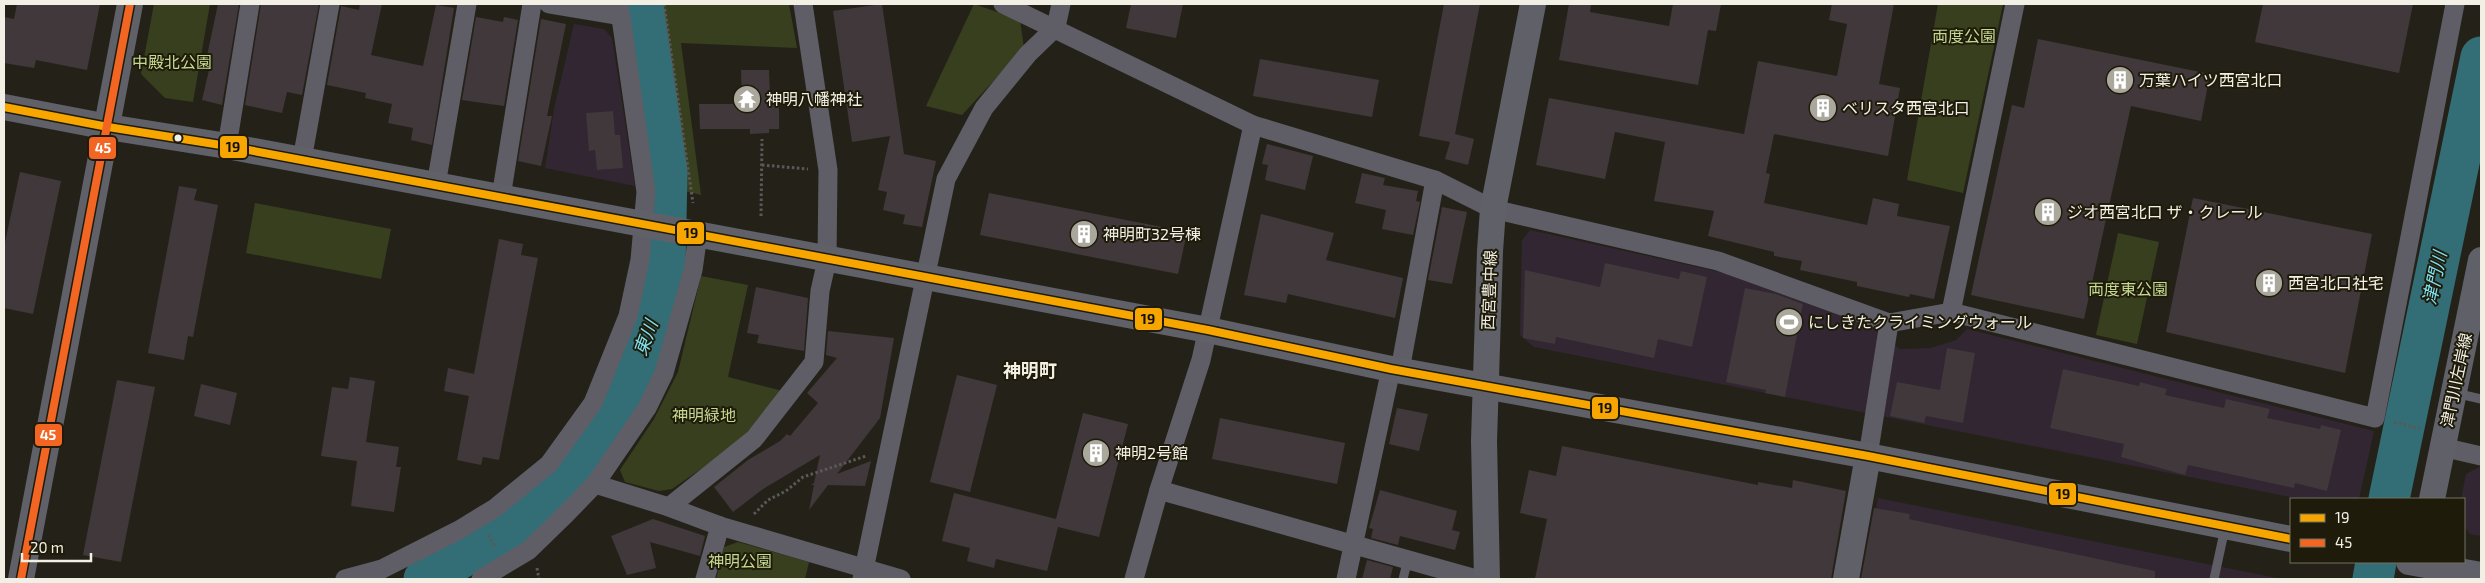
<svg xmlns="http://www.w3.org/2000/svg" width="2485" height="583" viewBox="0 0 2485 583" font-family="'Exo 2','Noto Sans JP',sans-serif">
  <rect width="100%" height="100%" fill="#242218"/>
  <g fill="#312632">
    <path d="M574,24L604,29L612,38L635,186L545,168L554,109Z"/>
    <path d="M1530,230L1743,277L1812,302L1872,328L1900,349L1931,348L1956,340L1967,329L2374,431L2359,499H2300L1534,347L1520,335L1522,240Z"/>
    <path d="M2481,466V536L2470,534L2464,526V499H2461L2466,474Z"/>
    <path d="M1878,498L2282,579H1861Z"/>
  </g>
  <g fill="#383f1e">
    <path d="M154,4H210L193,102L165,98L141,74Z"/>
    <path d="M654,4H789L797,48L681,43L701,195L681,190Z"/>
    <path d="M974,4L1020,20L1024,48L962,115L926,106Z"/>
    <path d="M1938,4H2003L1963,193L1907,180Z"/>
    <path d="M255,203L391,229L381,279L246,253Z"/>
    <path d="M2118,233L2159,242L2137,344L2096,335Z"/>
    <path d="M701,276L748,285L728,377L783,391L737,444L672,489L659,491L625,482L620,470L654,419L678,372Z"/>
    <path d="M738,542L809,562L805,579H716L724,547Z"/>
  </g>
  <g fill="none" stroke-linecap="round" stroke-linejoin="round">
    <g stroke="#336e76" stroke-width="41">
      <path d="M2389,499L2481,57"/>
      <path d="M424,579L512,529L579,470L623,398L653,326L665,270L667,171L643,4"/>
      <path d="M2373,579L2376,562"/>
    </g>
  </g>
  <g fill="#40383a">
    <path d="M17,4H100L87,70L36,60L34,68L4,63V17L14,19Z"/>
    <path d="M218,4H239L222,105L202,100L210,66L205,65Z"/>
    <path d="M261,4H319L302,95L287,92L282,113L245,105Z"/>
    <path d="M360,4H382L371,55L423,66L436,5L454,8L432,145L411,140L413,128L388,123L392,104L365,98L366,93L327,85L341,6L359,10Z"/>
    <path d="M882,4L904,154L936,161L922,227L903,224L905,215L883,210L887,192L878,190L890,136L852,142L833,11Z"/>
    <path d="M1131,4H1183L1176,38L1126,28Z"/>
    <path d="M1444,4H1480L1455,134L1474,139L1468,165L1445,159L1450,142L1419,136Z"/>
    <path d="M1569,4H1591L1590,12L1669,26L1673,4H1721L1716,31L1708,30L1698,85L1559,60Z"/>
    <path d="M1832,4H1894L1879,84L1900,88L1888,156L1774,134L1766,173L1770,174L1764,203L1867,225L1873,198L1899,204L1897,216L1950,226L1934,299L1910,294L1909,297L1857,286V282L1800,270L1802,261L1774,256V252L1708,236L1714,211L1654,201L1665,142L1615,132L1605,179L1536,165L1549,98L1744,134L1758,61L1837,76L1847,24L1829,20Z"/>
    <path d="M2263,4H2413L2399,73L2255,42Z"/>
    <path d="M476,17L503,22L504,17L518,20L504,106L462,100Z"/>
    <path d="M541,19L566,24L547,116H552L541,166L518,161Z"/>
    <path d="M2038,39L2210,74L2201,121L2131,106L2084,319L1971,295L2012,105L2024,108Z"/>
    <path d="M1260,59L1379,80L1372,117L1253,96Z"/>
    <path d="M741,70H769L770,95L779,94V129H769V133L750,134V129H700L699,104H742Z"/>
    <path d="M613,111L615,135H620L623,168L597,170L595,150L589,151L586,113Z"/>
    <path d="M1267,144L1313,156L1305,190L1265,180L1268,165L1262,164Z"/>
    <path d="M20,172L61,181L33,314L4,308V247Z"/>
    <path d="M1362,173L1385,178L1383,185L1418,191L1416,201L1420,202L1413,235L1382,229L1386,210L1355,203Z"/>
    <path d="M179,186L197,189L194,200L218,205L193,337L188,336L184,360L148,353Z"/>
    <path d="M989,193L1187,232L1178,274L980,235Z"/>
    <path d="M2193,198L2372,234L2345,373L2166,332Z"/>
    <path d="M1442,207L1467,212L1452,284L1428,280Z"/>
    <path d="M1261,214L1334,233L1326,260L1403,278L1395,318L1288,294L1286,303L1244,295Z"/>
    <path d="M499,239L523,244L521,255L538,258L499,460L483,457L481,465L457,460L469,396L444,391L448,368L474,374Z"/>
    <path d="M1605,263L1679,279L1681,271L1707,277L1692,347L1658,339L1654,358L1556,337L1555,344L1523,338L1525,270L1600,287Z"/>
    <path d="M756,287L808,298L804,351L757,343L759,335L747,333Z"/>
    <path d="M1745,288L1776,294L1803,304L1785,397L1765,393L1766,390L1726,382Z"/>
    <path d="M828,331L894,338L880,418L837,474L871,461L865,486L828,485L809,510L814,485H811L814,483L820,455L763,489L733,512L714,487L748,460L780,441L787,434L790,436L818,403L807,393L837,358L826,355Z"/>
    <path d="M1947,348L1975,353L1963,423L1926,416L1924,423L1890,416L1897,382L1940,390Z"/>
    <path d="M2063,369L2139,386L2140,382L2167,389L2165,395L2224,408L2226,399L2270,409L2267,418L2320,429L2321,425L2341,430L2327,491L2295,483L2294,488L2188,465L2185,475L2121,457L2124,444L2050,428Z"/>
    <path d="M957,375L997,385L970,492L930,482Z"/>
    <path d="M350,377L375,381L366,442L399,447L396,467H401L394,512L351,506L357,461L321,456L332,387L348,389Z"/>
    <path d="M117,380L155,387L121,562L83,555Z"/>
    <path d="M201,384L237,393L230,425L194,416Z"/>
    <path d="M1397,408L1428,414L1419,451L1389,444Z"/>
    <path d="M1083,413L1128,424L1099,537L1058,527L1047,571L996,559L994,568L967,561L970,548L942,541L954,493L1056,519Z"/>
    <path d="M1220,418L1345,443L1337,484L1212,459Z"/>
    <path d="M1562,446L1758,485V482L1792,488L1793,480L1846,491L1831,579H1535L1547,519L1520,513L1529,470L1556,476Z"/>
    <path d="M1380,490L1457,511L1452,530L1460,532L1455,550L1400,536L1398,545L1371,538L1373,529L1369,528Z"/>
    <path d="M1874,508L1910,514L1909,519L2155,571V579H1861Z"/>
    <path d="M653,519L705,536L700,556L650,542L656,568L627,575L611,536Z"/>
    <path d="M1367,560L1393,567L1390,579H1362Z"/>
  </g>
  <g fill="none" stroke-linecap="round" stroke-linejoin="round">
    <g stroke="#5a5859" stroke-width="3" stroke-dasharray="2.5 2.5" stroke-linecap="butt">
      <path d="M664,4L693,203"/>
      <path d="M762,165L808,169"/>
      <path d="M761,216L762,139"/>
      <path d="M2394,422L2422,429"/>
      <path d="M754,514L768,500L786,491L803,477L866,456"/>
      <path d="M488,535L495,546"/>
      <path d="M537,568L539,579"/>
    </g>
    <g stroke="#5f5e67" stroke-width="9">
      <path d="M2455,393L2481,399"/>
      <path d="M1403,579L1408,559"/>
      <path d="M2214,579L2225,528"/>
    </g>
    <g stroke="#5f5e67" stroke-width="19">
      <path d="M549,4L621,16"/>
      <path d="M1003,4L1253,125L1435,180L1493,209L1718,261L1889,323L1951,312L2375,418L2455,4"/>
      <path d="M227,146L250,4"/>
      <path d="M302,160L330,4"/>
      <path d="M436,185L467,4"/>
      <path d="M501,197L532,4"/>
      <path d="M1951,312L2015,4"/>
      <path d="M1400,370L1435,180"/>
      <path d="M2442,447L2481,456"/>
      <path d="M1868,456L1889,323"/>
      <path d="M595,484L669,507L720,526L901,579"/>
      <path d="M1159,490L1476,579"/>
      <path d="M669,507L754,439L814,362L820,291L827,260L828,170L803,4"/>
      <path d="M345,579L382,569L459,530L495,508L549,464L593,403L628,316L640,260L646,192L619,4"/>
      <path d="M481,579L529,550L566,514L595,484L647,408L664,373L693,270L698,234"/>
      <path d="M705,579L720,526"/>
      <path d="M862,579L946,179L984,108L1028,54L1056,27L1061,4"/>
      <path d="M1134,579L1159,490L1201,360L1253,125"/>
      <path d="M1346,579L1391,369"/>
    </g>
    <g stroke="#606068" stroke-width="26">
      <path d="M4,107L108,127L227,146L1208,330L1391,369L1868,456L2291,539"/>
      <path d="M2432,499L2481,260"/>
      <path d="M2409,562L2481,575"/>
      <path d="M21,579L130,4"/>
      <path d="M1487,579L1484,441L1490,251L1493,209L1533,4"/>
      <path d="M1846,579L1868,456"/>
    </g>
    <defs>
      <path id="bus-1" d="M4,107L108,127L227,146L1208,330L1391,369L1868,456L2291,539"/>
      <path id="bus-2" d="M21,579L130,4"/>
    </defs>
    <use href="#bus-1" stroke="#1f1b0a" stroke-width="11"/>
    <use href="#bus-2" stroke="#1f1b0a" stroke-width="11"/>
    <use href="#bus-1" stroke="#f7a600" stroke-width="8"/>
    <use href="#bus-2" stroke="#f26522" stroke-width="8"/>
  </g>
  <defs>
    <symbol id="building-disc" viewBox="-11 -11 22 22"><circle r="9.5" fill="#aaa79d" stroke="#1f1b0a"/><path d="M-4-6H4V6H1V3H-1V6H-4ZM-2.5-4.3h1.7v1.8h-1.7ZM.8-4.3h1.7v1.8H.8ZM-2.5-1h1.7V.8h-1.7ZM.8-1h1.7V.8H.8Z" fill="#fff"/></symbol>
    <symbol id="temple-disc" viewBox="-11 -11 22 22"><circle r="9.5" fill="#aaa79d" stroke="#1f1b0a"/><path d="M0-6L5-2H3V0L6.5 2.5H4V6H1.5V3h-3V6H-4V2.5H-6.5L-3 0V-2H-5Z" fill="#fff"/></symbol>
    <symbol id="stadium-disc" viewBox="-11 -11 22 22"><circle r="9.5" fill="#aaa79d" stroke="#1f1b0a"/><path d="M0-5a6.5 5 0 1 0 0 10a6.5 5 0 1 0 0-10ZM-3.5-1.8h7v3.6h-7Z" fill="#fff"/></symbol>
  </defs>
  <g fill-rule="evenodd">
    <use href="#building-disc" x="2104" y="64" width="32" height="32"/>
    <use href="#temple-disc" x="731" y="83" width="32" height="32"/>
    <use href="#building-disc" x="1807" y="92" width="32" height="32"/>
    <use href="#building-disc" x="2032" y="196" width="32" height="32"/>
    <use href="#building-disc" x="1068" y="218" width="32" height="32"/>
    <use href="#building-disc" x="2253" y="267" width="32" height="32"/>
    <use href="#stadium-disc" x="1773" y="306" width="32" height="32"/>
    <use href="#building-disc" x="1080" y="437" width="32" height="32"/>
  </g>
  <circle fill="#f2efe4" stroke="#1f1b0a" stroke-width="2" cx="178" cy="138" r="4.5"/>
  <g text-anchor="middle" stroke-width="4" stroke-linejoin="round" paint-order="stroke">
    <g font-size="16" fill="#c5d991" stroke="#1f1b0a">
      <text x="1964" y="42">両度公園</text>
      <text x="172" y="68">中殿北公園</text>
      <text x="2128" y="295">両度東公園</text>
      <text x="704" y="421">神明緑地</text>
      <text x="740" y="567">神明公園</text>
    </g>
    <g font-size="16" fill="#f2efe4" stroke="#1f1b0a" text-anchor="start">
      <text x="2139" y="86">万葉ハイツ西宮北口</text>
      <text x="766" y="105">神明八幡神社</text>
      <text x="1842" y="114">ベリスタ西宮北口</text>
      <text x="2067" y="218">ジオ西宮北口 ザ・クレール</text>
      <text x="1103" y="240">神明町32号棟</text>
      <text x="2288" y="289">西宮北口社宅</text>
      <text x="1808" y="328">にしきたクライミングウォール</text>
      <text x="1115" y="459">神明2号館</text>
    </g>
    <g font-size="16" fill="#f2efe4" stroke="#1f1b0a">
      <text transform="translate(1489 290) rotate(-88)" y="6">西宮豊中線</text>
      <text transform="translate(2456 380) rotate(-78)" y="6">津門川左岸線</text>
    </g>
    <g font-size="18" font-style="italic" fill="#7fe4f4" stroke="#1f1b0a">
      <text transform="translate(2435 278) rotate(-78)" y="6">津門川</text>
      <text transform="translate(646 338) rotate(-70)" y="6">東川</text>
    </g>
    <g font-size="18" font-weight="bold" fill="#f2efe4" stroke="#1f1b0a">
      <text x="1030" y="377">神明町</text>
    </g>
  </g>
  <g stroke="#1f1b0a" stroke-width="2">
    <rect x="219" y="135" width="29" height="24" rx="5" fill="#f7a600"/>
    <rect x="88" y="136" width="29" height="24" rx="5" fill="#f26522"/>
    <rect x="676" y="221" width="29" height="24" rx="5" fill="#f7a600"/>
    <rect x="1134" y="307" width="29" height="24" rx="5" fill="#f7a600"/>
    <rect x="1591" y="396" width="28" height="24" rx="5" fill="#f7a600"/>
    <rect x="34" y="423" width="29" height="24" rx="5" fill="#f26522"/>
    <rect x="2048" y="482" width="29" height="24" rx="5" fill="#f7a600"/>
  </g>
  <g font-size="14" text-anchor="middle" font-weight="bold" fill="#fff">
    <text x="103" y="153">45</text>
    <text x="48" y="440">45</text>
  </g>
  <g font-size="14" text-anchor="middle" font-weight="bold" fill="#111">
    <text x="233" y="152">19</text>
    <text x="691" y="238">19</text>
    <text x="1148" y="324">19</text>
    <text x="1605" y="413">19</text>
    <text x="2063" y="499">19</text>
  </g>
  <rect width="2485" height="583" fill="none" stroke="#f2efe4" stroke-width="10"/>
  <rect x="2290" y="498" width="175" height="65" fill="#1f1b0a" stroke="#737061"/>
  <rect x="2300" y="514" width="25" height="8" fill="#f7a600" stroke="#737061"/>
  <text x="2335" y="523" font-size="15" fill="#f2efe4">19</text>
  <rect x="2300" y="539" width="25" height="8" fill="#f26522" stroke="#737061"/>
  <text x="2335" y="548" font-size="15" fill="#f2efe4">45</text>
  <path d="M22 553v8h69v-8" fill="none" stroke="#f2efe4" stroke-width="2.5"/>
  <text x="30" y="553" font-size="15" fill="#f2efe4" stroke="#1f1b0a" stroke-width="4" paint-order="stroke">20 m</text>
</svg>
